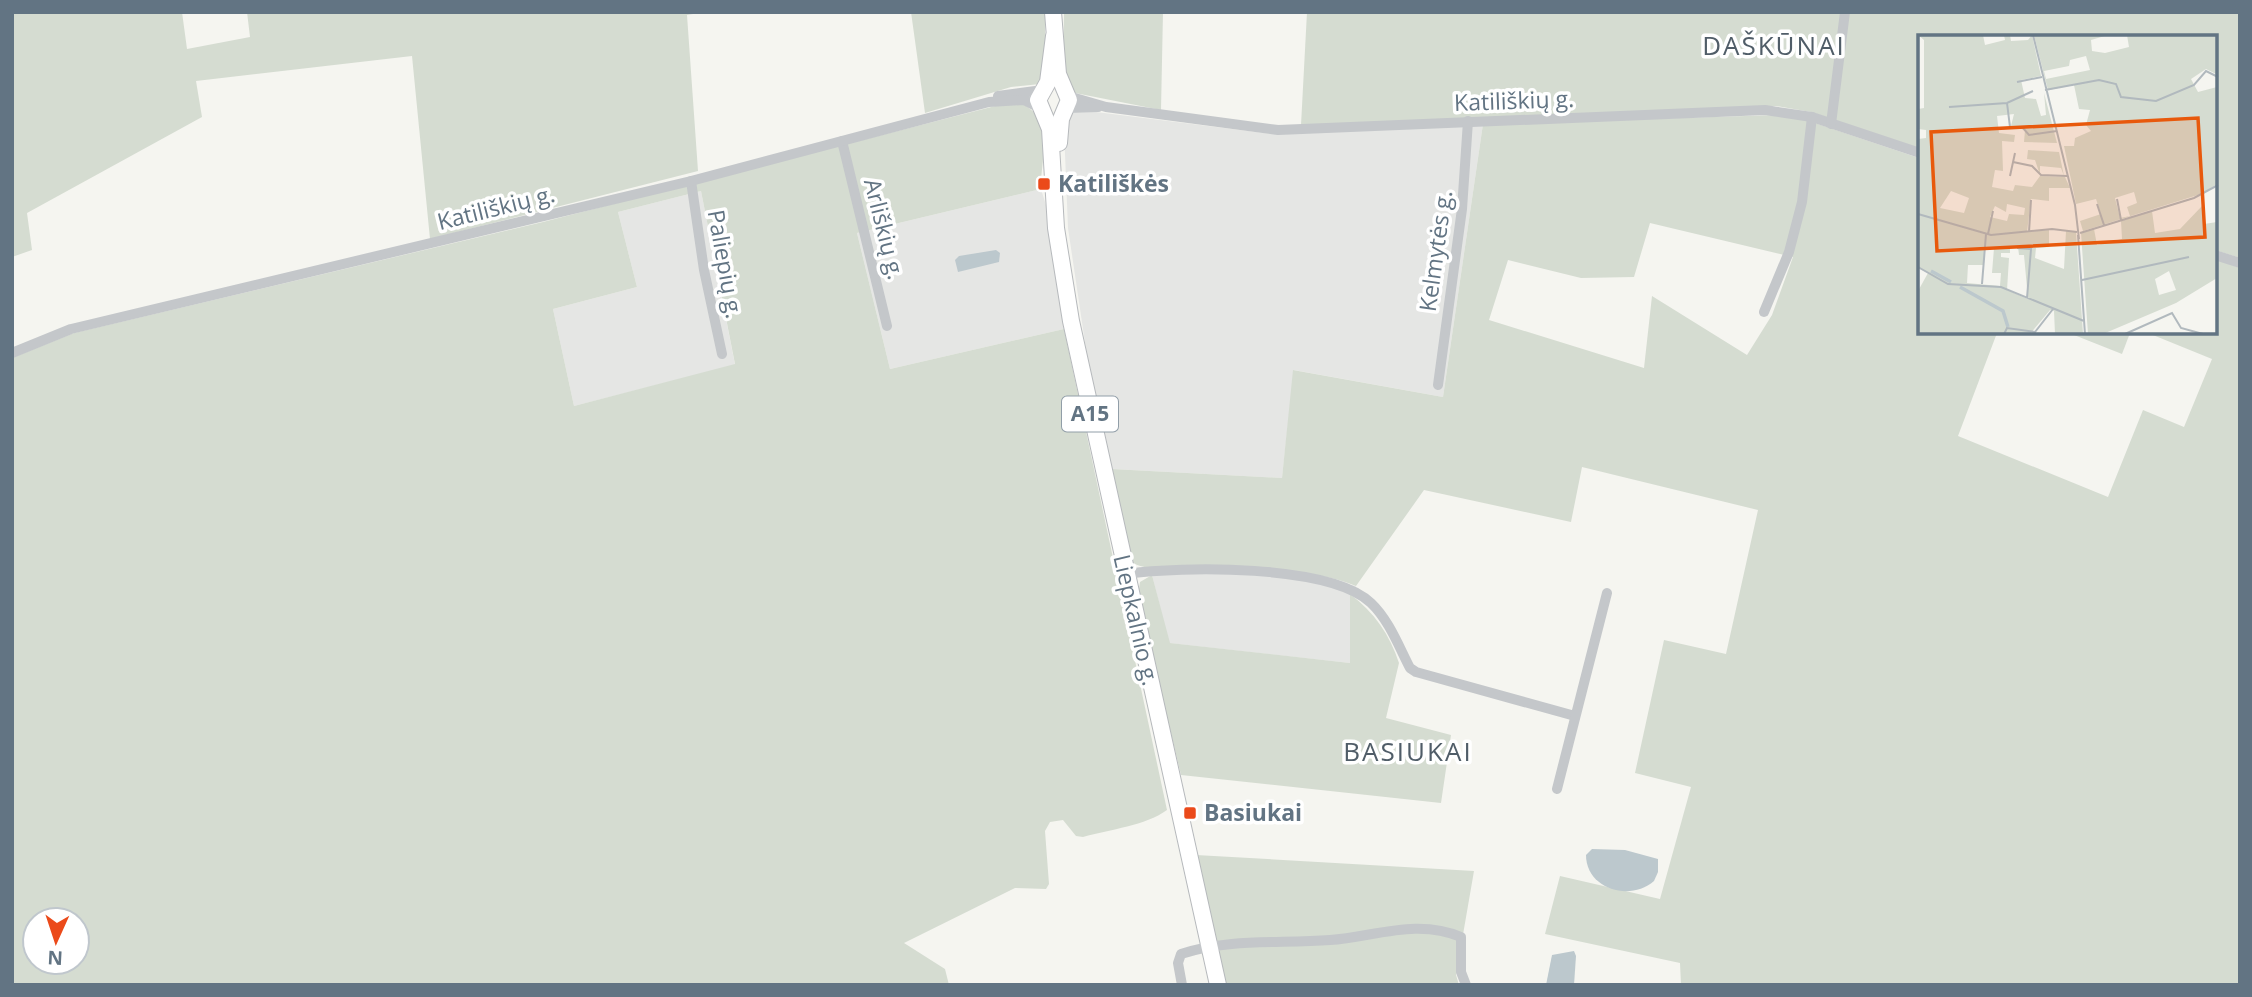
<svg xmlns="http://www.w3.org/2000/svg" width="2252" height="997" viewBox="0 0 2252 997" font-family="'Open Sans',sans-serif">
  <rect width="100%" height="100%" fill="#f5f5f0"/>
  <g fill="#e5e6e4">
    <path d="M1080,110L1273,134L1483,124L1443,397L1294,370L1282,478L1112,469L1087,356L1068,228L1064,129L1069,112Z"/>
    <path d="M1041,189L1052,225L1064,329L890,369L857,233Z"/>
    <path d="M701,191L735,365L574,406L553,309L637,287L618,212Z"/>
    <path d="M1281,571L1356,586L1350,594V663L1169,643L1152,575Z"/>
  </g>
  <g fill="#d5dcd1" fill-rule="evenodd">
    <path d="M12,12H182L187,49L250,37L247,12H705L687,15L698,171L430,239L412,56L196,81L202,117L27,213L32,250L12,257Z"/>
    <path d="M911,12H1045V55L1040,84L1011,87L925,113Z"/>
    <path d="M1064,12H1163L1161,110L1075,93L1063,76Z"/>
    <path d="M1307,12H2240V258L2215,250V37H1920L1919,149L1811,112L1776,106L1301,125Z"/>
    <path d="M1020,103C1057,119 1040,158 1041,189L857,233L890,369L1064,329L1167,810C1145,826 1111,829 1083,837L1076,836L1063,820L1050,822L1045,831L1049,884L1046,889L1015,888L904,943L945,969L949,985H12V358L74,333L543,222L1003,104ZM701,191L735,364L574,406L553,309L637,287L618,212ZM35,920H77V962H35Z"/>
    <path d="M1778,115L1803,119L1919,158L1920,332L1997,333L1958,436L2108,497L2143,410L2184,427L2212,359L2148,333L2215,332V259L2240,268V985H1681L1680,963L1545,934L1560,876L1660,899L1691,787L1635,773L1664,640L1726,654L1758,510L1582,467L1571,522L1424,490L1356,586C1316,569 1239,566 1195,565C1177,565 1146,573 1132,562L1112,469L1282,478L1293,370L1443,397L1483,124ZM1650,223L1793,257L1772,315L1747,355L1652,296L1644,368L1489,320L1508,260L1581,278L1634,277Z"/>
    <path d="M2069,333H2130L2122,354Z"/>
    <path d="M1152,575L1170,643L1350,663V594C1374,612 1390,635 1399,663L1386,718L1451,735L1441,803L1181,775L1138,595L1140,582Z"/>
    <path d="M1196,855L1474,871L1456,975L1459,985H1226Z"/>
  </g>
  <g fill="#bcc8cd">
    <path d="M996,250L1000,253L999,262L958,272L955,260L959,256Z"/>
    <path d="M1592,849L1625,850L1658,859V872L1654,881C1630,902 1586,889 1586,855Z"/>
    <path d="M1574,951L1576,956L1574,985H1546L1552,955Z"/>
  </g>
  <g fill="none" stroke-linecap="round" stroke-linejoin="round">
    <defs>
      <g id="trunk">
        <path d="M1053,12L1058,74L1069,100L1061,119L1059,143"/>
        <path d="M1054,36L1048,82L1038,100L1050,129L1056,228L1071,321L1218,985"/>
      </g>
    </defs>
    <use href="#trunk" stroke="#b6b9bc" stroke-width="18"/>
    <g stroke="#c4c7ca" stroke-width="10">
      <path d="M998,96L1043,90"/>
      <path d="M1068,96L1106,107L1278,130L1765,110L1812,117L1920,153"/>
      <path d="M1067,108L1098,107"/>
      <path d="M1831,124L1845,12"/>
      <path d="M842,141L887,326"/>
      <path d="M691,181L704,270L722,354"/>
      <path d="M2215,255L2240,263"/>
      <path d="M1764,312L1789,252L1802,202L1812,117"/>
      <path d="M12,353L71,329L691,181L989,102L1024,100L1040,108"/>
      <path d="M1438,385L1462,209L1468,121"/>
      <path d="M1126,574C1181,566 1331,564 1371,603C1389,620 1399,647 1410,668L1416,672L1575,716"/>
      <path d="M1557,789L1607,593"/>
      <path d="M1182,985L1178,963L1181,954C1230,938 1279,944 1330,940C1374,937 1417,918 1461,937V972L1466,985"/>
    </g>
    <use href="#trunk" stroke="#fff" stroke-width="16"/>
  </g>
  <g fill="#eb4a1a" stroke="#fff" stroke-width="2.5">
    <rect x="1037" y="177" width="14" height="14" rx="3.5"/>
    <rect x="1183" y="806" width="14" height="14" rx="3.5"/>
  </g>
  <g text-anchor="middle" stroke-width="7" stroke-linejoin="round" paint-order="stroke">
    <rect fill="#fff" stroke="#919ea8" stroke-width="2" x="1062" y="396.5" width="56" height="35" rx="5"/>
    <g font-size="21" font-weight="bold" fill="#627483">
      <text x="1090" y="421">A15</text>
    </g>
    <g font-size="23" fill="#627483" stroke="#fff">
      <text transform="translate(1514 101) rotate(-2)" y="8">Katiliškių g.</text>
      <text transform="translate(496 208) rotate(-14)" y="8">Katiliškių g.</text>
      <text transform="translate(884 229) rotate(76)" y="8">Arliškių g.</text>
      <text transform="translate(1436 251) rotate(-82)" y="8">Kelmytės g.</text>
      <text transform="translate(725 264) rotate(80)" y="8">Paliepių g.</text>
      <text transform="translate(1136 620) rotate(77)" y="8">Liepkalnio g.</text>
    </g>
    <g font-size="23" font-weight="bold" fill="#627483" stroke="#fff" text-anchor="start">
      <text x="1058" y="192">Katiliškės</text>
      <text x="1204" y="821">Basiukai</text>
    </g>
    <g font-size="26" letter-spacing="2" fill="#505d68" stroke="#fff">
      <text x="1774" y="55">DAŠKŪNAI</text>
      <text x="1408" y="761">BASIUKAI</text>
    </g>
  </g>
  <g transform="translate(1918 35)">
    <rect width="299" height="299" fill="#f5f5f0"/>
    <path d="M0,0H65L67,10L87,5L86,0H92L93,6L110,5L114,0L123,41L103,45L107,63L118,64L123,81L128,80L126,58L139,108L106,107L107,95L93,91L96,79L79,81L81,98L97,100L96,107L84,106L85,136L77,135L74,152L95,156L97,150L114,152L122,141L147,142L152,153H131V166L113,164L109,197L131,195V212L118,213L117,223L146,234L148,196L158,197L165,299H137L136,276L132,275L112,299H0V256L10,238L0,233V104L8,103V95L0,94V74L6,73V5ZM33,156L51,163L46,178L22,173ZM89,169L107,173L106,180L91,179L89,186L72,182L77,171L88,177ZM92,212H100L101,220H106L110,264L89,255L91,223L83,222V218H92ZM67,213H76L74,238H83L82,251L49,248L50,230H65ZM116,0H190L173,5L174,16L187,18L211,12L209,0H299L298,39L288,34L273,44L280,57L299,52V149L283,159L165,196L162,186L183,179L178,164L158,169L146,111H156L157,103L173,96L168,90L172,75L161,74L156,50L130,55ZM168,21L172,35L128,44L126,36L151,31L152,25ZM216,157L219,168L209,172L212,181L202,183L197,163ZM110,115L141,117L146,141L143,133L122,131V140L117,125L109,124ZM284,171L286,189L299,187V243L258,268L185,299H170L163,198L176,194L179,210L204,204L203,186L234,176L237,198L262,194ZM251,236L258,255L241,260L237,244Z" fill="#d5dcd1" fill-rule="evenodd"/>
    <path fill="none" stroke="#bcc8cd" stroke-width="3.5" d="M13,236L33,247M42,252L85,276L90,292"/>
    <path fill="none" stroke="#b1b9be" stroke-width="2" d="M115,0L157,170L161,204M99,47L124,42M127,55L181,45L198,49L203,62L238,66L276,50L288,36L300,42M89,68L92,92L105,93L111,100L139,96M31,72L89,68L115,56M95,127L114,131L123,140L149,141M92,141L97,118M199,164L203,185M179,169L186,190M0,179L73,200L134,194L159,197M111,197L113,165M162,198L276,163L300,150M70,199L75,176M160,200L167,299M99,213L113,214L109,263M0,232L30,249L83,252L166,286M164,245L271,222M64,249L68,199M86,299L89,293L117,297L135,274M207,299L254,278L263,293L285,299"/>
    <path fill="#e8590c" fill-opacity="0.15" stroke="#e8590c" stroke-width="3.5" d="M280,83L287,202L19,216L13,97Z"/>
    <rect width="299" height="299" fill="none" stroke="#627483" stroke-width="3.5"/>
  </g>
  <rect width="2252" height="997" fill="none" stroke="#627483" stroke-width="28"/>
  <g transform="translate(56 941) rotate(183)"><circle r="33" fill="#ffffff" stroke="#c0c7cd" stroke-width="2"/>
  <path d="M0-5L12 26L0 18L-12 26Z" fill="#eb4a1a"/>
  <text y="-10" font-size="19" font-weight="bold" text-anchor="middle" fill="#627483">N</text>
  </g>
</svg>
